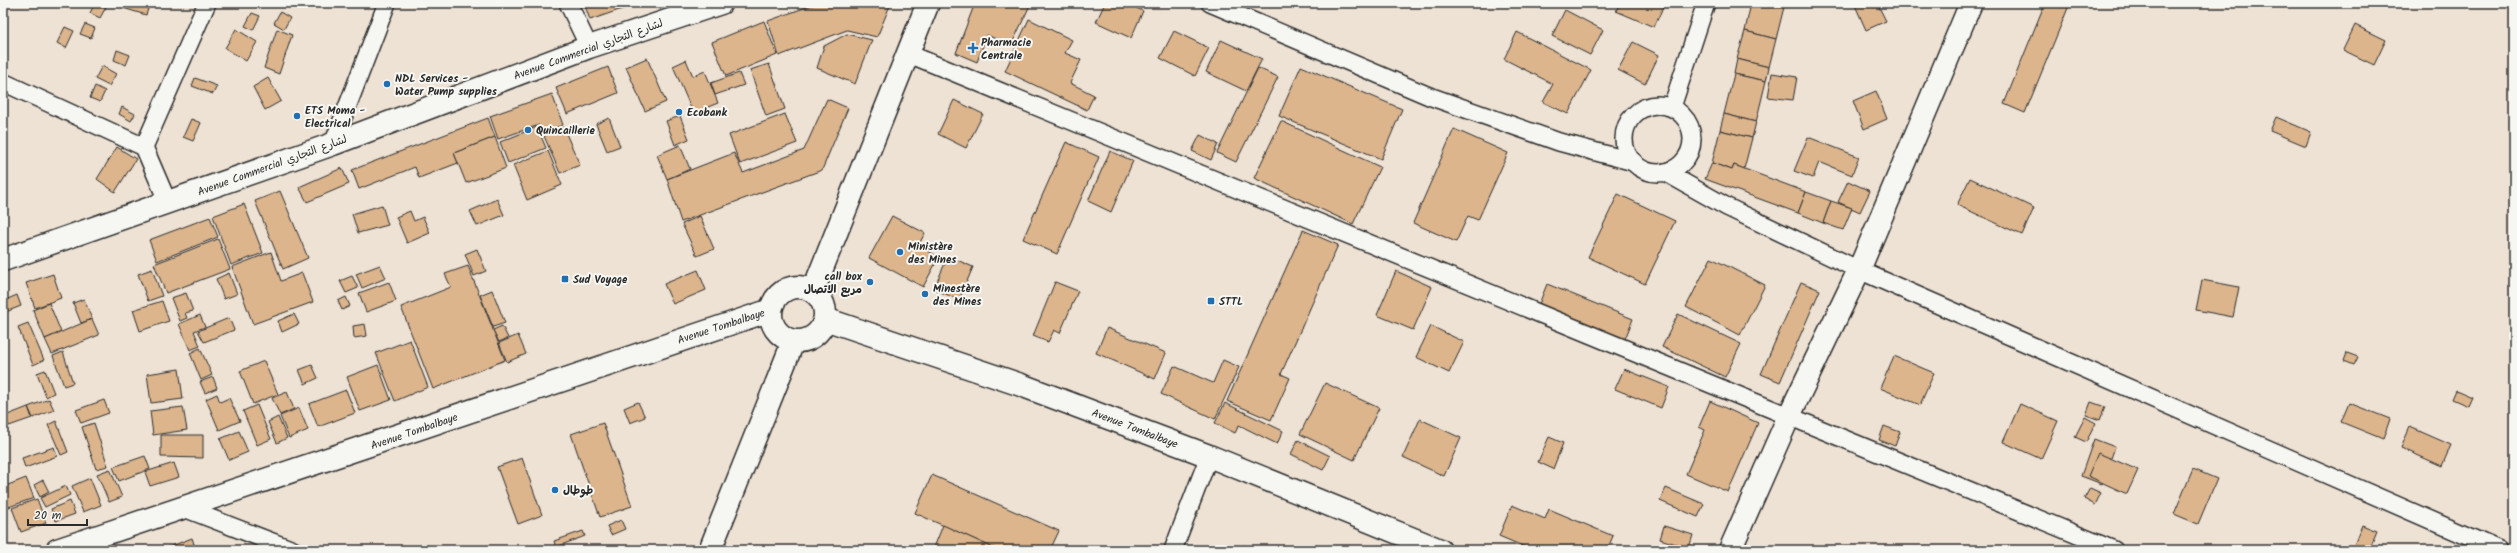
<svg xmlns="http://www.w3.org/2000/svg" width="2517" height="553" viewBox="0 0 2517 553" font-family="Kalam,'Playpen Sans Arabic',sans-serif">
  <rect width="100%" height="100%" fill="#eee2d4"/>
  <filter id="ink" filterUnits="userSpaceOnUse"><feTurbulence type="fractalNoise" baseFrequency=".025" numOctaves="2"/><feDisplacementMap in="SourceGraphic" scale="8" xChannelSelector="R" yChannelSelector="G"/><feConvolveMatrix kernelMatrix="1 2 1 2 8 2 1 2 1" color-interpolation-filters="sRGB"/></filter>
  <g filter="url(#ink)">
    <g fill="#dcb58d" stroke="#2b2b2b">
      <path d="M95,3L106,7L100,18L90,13Z"/>
      <path d="M124,3H150L146,15L123,8Z"/>
      <path d="M584,3H623L625,8L590,20Z"/>
      <path d="M623,3H637L625,8Z"/>
      <path d="M818,3H891L877,37L847,30L779,56L768,21Z"/>
      <path d="M975,3H1031L1011,46L987,35L977,62L956,53Z"/>
      <path d="M1105,3H1126L1143,11L1131,38L1096,22Z"/>
      <path d="M1620,3H1665L1654,27L1616,11Z"/>
      <path d="M1751,3H1785L1776,39L1745,31Z"/>
      <path d="M1854,3H1877L1886,21L1866,30Z"/>
      <path d="M2045,3H2070L2025,113L2004,104Z"/>
      <path d="M1565,10L1603,30L1590,55L1552,36Z"/>
      <path d="M280,12L290,18L284,29L274,23Z"/>
      <path d="M252,13L260,16L253,30L245,26Z"/>
      <path d="M1029,19L1072,40L1065,53L1081,60L1070,83L1094,95L1087,110L1005,71Z"/>
      <path d="M764,21L777,55L726,76L712,42Z"/>
      <path d="M85,24L95,28L91,38L80,34Z"/>
      <path d="M2355,25L2386,40L2374,65L2343,50Z"/>
      <path d="M65,27L74,31L66,48L57,43Z"/>
      <path d="M236,29L257,42L246,61L225,48Z"/>
      <path d="M277,29L292,35L279,74L264,68Z"/>
      <path d="M1174,31L1209,48L1195,76L1160,58Z"/>
      <path d="M1745,31L1776,39L1769,67L1737,59Z"/>
      <path d="M1517,32L1591,70L1568,114L1543,102L1553,84L1504,59Z"/>
      <path d="M847,34L872,40L855,84L817,68L824,46Z"/>
      <path d="M1221,40L1262,59L1246,91L1206,72Z"/>
      <path d="M1633,42L1659,55L1645,84L1618,70Z"/>
      <path d="M117,50L130,55L126,65L114,60Z"/>
      <path d="M647,58L666,102L645,111L626,67Z"/>
      <path d="M1737,59L1769,67L1766,81L1734,74Z"/>
      <path d="M686,60L693,76L705,71L718,103L693,113L673,66Z"/>
      <path d="M769,64L785,109L766,116L750,70Z"/>
      <path d="M102,66L116,74L109,86L95,79Z"/>
      <path d="M1301,66L1402,109L1381,159L1279,116Z"/>
      <path d="M608,67L618,93L567,114L556,88Z"/>
      <path d="M1258,68L1278,77L1236,162L1217,153Z"/>
      <path d="M739,73L744,85L715,95L711,83Z"/>
      <path d="M1772,73L1797,77L1793,100L1768,97Z"/>
      <path d="M1734,74L1766,81L1756,122L1724,114Z"/>
      <path d="M195,78L217,86L213,94L192,86Z"/>
      <path d="M268,78L281,101L265,110L253,87Z"/>
      <path d="M95,86L105,91L100,102L90,98Z"/>
      <path d="M1876,91L1887,119L1864,129L1853,101Z"/>
      <path d="M552,94L563,125L541,133L539,125L498,139L490,116Z"/>
      <path d="M827,99L848,108L822,170L681,222L667,179L734,153L743,173L804,150Z"/>
      <path d="M954,100L983,114L966,148L938,134Z"/>
      <path d="M122,107L135,114L131,121L119,114Z"/>
      <path d="M785,114L797,143L740,164L729,135Z"/>
      <path d="M1724,114L1756,122L1752,138L1720,130Z"/>
      <path d="M680,116L689,139L675,145L666,121Z"/>
      <path d="M2276,117L2311,132L2306,146L2270,131Z"/>
      <path d="M488,118L495,137L454,153L458,163L419,178L415,167L359,189L352,170Z"/>
      <path d="M609,118L620,146L607,151L596,124Z"/>
      <path d="M191,119L201,123L193,141L183,137Z"/>
      <path d="M1281,121L1380,167L1353,224L1254,178Z"/>
      <path d="M537,127L546,148L508,163L500,142Z"/>
      <path d="M563,127L580,165L560,173L544,136Z"/>
      <path d="M1454,129L1508,153L1478,220L1468,216L1456,242L1413,223Z"/>
      <path d="M1720,130L1752,138L1744,169L1734,165L1732,170L1712,163Z"/>
      <path d="M1200,135L1218,144L1211,160L1192,151Z"/>
      <path d="M495,137L506,168L466,183L454,153Z"/>
      <path d="M1808,137L1859,157L1852,175L1819,162L1813,178L1794,171Z"/>
      <path d="M1066,142L1099,157L1057,254L1023,239Z"/>
      <path d="M680,145L690,169L667,179L657,155Z"/>
      <path d="M117,147L136,159L115,192L97,179Z"/>
      <path d="M548,151L562,185L527,200L513,165Z"/>
      <path d="M1110,151L1133,161L1111,212L1088,201Z"/>
      <path d="M1712,163L1732,170L1734,165L1806,192L1798,213L1705,179Z"/>
      <path d="M342,168L349,184L307,202L299,187Z"/>
      <path d="M1970,178L2034,208L2022,235L1957,205Z"/>
      <path d="M1848,181L1870,191L1860,212L1838,202Z"/>
      <path d="M280,191L308,258L283,269L255,201Z"/>
      <path d="M1806,192L1831,201L1823,223L1798,213Z"/>
      <path d="M1618,194L1675,221L1645,284L1588,257Z"/>
      <path d="M497,199L504,215L477,226L470,211Z"/>
      <path d="M1831,201L1852,208L1843,230L1823,223Z"/>
      <path d="M244,204L263,253L231,265L213,216Z"/>
      <path d="M382,205L388,225L358,233L352,214Z"/>
      <path d="M410,211L414,221L423,217L430,233L407,243L396,217Z"/>
      <path d="M700,216L714,249L697,256L682,224Z"/>
      <path d="M892,216L925,233L918,246L939,257L923,287L869,258Z"/>
      <path d="M210,217L218,237L157,261L149,240Z"/>
      <path d="M1303,230L1338,245L1281,374L1290,378L1271,420L1227,401Z"/>
      <path d="M218,239L230,269L166,293L154,264Z"/>
      <path d="M477,249L486,271L474,276L465,254Z"/>
      <path d="M271,252L281,281L302,273L313,302L253,324L232,267Z"/>
      <path d="M948,256L973,267L959,300L934,289Z"/>
      <path d="M1711,258L1765,285L1740,335L1686,307Z"/>
      <path d="M380,265L386,278L362,288L356,274Z"/>
      <path d="M468,266L505,360L433,389L401,307L451,287L445,274Z"/>
      <path d="M152,269L162,296L148,301L138,274Z"/>
      <path d="M698,270L706,290L673,304L664,284Z"/>
      <path d="M1396,271L1432,287L1413,330L1377,315Z"/>
      <path d="M229,273L237,294L224,299L216,279Z"/>
      <path d="M53,274L61,298L35,308L26,283Z"/>
      <path d="M352,276L358,288L346,293L340,281Z"/>
      <path d="M2202,280L2239,287L2233,317L2196,310Z"/>
      <path d="M389,282L396,301L366,312L359,293Z"/>
      <path d="M1055,282L1078,291L1060,333L1054,330L1048,342L1033,336Z"/>
      <path d="M1801,282L1820,290L1780,382L1761,374Z"/>
      <path d="M1547,284L1633,319L1625,339L1539,304Z"/>
      <path d="M492,290L505,323L493,327L480,295Z"/>
      <path d="M186,293L193,311L185,313L187,318L180,321L171,298Z"/>
      <path d="M17,295L21,306L3,313V301Z"/>
      <path d="M346,297L350,306L342,310L338,301Z"/>
      <path d="M84,299L92,319L81,323L73,303Z"/>
      <path d="M162,301L169,321L140,331L133,310Z"/>
      <path d="M49,303L61,332L45,339L33,310Z"/>
      <path d="M294,314L299,324L282,332L278,321Z"/>
      <path d="M1678,314L1741,344L1725,377L1662,347Z"/>
      <path d="M200,315L205,327L194,331L200,346L190,350L179,324Z"/>
      <path d="M229,318L234,330L204,342L198,331Z"/>
      <path d="M92,319L99,335L52,354L45,339Z"/>
      <path d="M28,323L44,360L33,365L18,327Z"/>
      <path d="M365,324L367,336L354,338L353,326Z"/>
      <path d="M502,326L508,338L499,342L493,330Z"/>
      <path d="M1431,326L1464,342L1449,373L1416,357Z"/>
      <path d="M1107,328L1166,353L1155,379L1096,353Z"/>
      <path d="M518,335L526,354L507,362L499,343Z"/>
      <path d="M410,340L428,387L395,401L376,353Z"/>
      <path d="M200,348L212,375L201,380L190,353Z"/>
      <path d="M63,352L73,383L64,386L53,356Z"/>
      <path d="M2347,353L2358,357L2354,365L2344,361Z"/>
      <path d="M1894,356L1934,373L1920,405L1880,388Z"/>
      <path d="M1223,360L1239,367L1215,419L1161,394L1174,366L1213,383Z"/>
      <path d="M264,361L278,394L253,404L240,371Z"/>
      <path d="M312,365L318,378L305,384L299,370Z"/>
      <path d="M378,365L391,400L360,411L347,377Z"/>
      <path d="M179,369L183,399L151,403L147,374Z"/>
      <path d="M1624,369L1669,387L1661,408L1615,389Z"/>
      <path d="M45,370L54,393L46,397L37,373Z"/>
      <path d="M213,377L217,388L205,393L200,382Z"/>
      <path d="M1325,383L1379,408L1354,460L1300,434Z"/>
      <path d="M346,390L355,413L318,427L309,404Z"/>
      <path d="M2456,390L2472,397L2468,406L2452,399Z"/>
      <path d="M287,392L294,409L280,415L272,398Z"/>
      <path d="M217,394L220,402L229,398L240,421L219,430L206,399Z"/>
      <path d="M49,399L54,410L33,418L28,407Z"/>
      <path d="M104,400L109,413L81,423L76,410Z"/>
      <path d="M1710,401L1758,423L1728,492L1686,474L1705,430L1699,427Z"/>
      <path d="M638,402L645,417L630,423L624,408Z"/>
      <path d="M2091,402L2105,407L2100,420L2086,415Z"/>
      <path d="M1225,403L1283,431L1277,444L1239,425L1235,433L1215,423Z"/>
      <path d="M2349,403L2390,419L2383,439L2341,422Z"/>
      <path d="M2020,404L2058,421L2041,459L2003,442Z"/>
      <path d="M257,405L271,439L257,445L243,411Z"/>
      <path d="M28,407L32,418L9,426L5,416Z"/>
      <path d="M183,407L187,430L153,435L150,411Z"/>
      <path d="M299,408L308,430L289,438L280,416Z"/>
      <path d="M278,417L287,438L277,443L268,422Z"/>
      <path d="M2085,417L2096,423L2086,442L2075,437Z"/>
      <path d="M1420,419L1461,438L1444,476L1403,457Z"/>
      <path d="M56,421L68,452L61,455L48,425Z"/>
      <path d="M94,423L108,466L96,469L82,427Z"/>
      <path d="M603,423L632,506L600,517L571,434Z"/>
      <path d="M1884,426L1900,432L1895,446L1879,440Z"/>
      <path d="M2410,427L2451,445L2442,466L2401,448Z"/>
      <path d="M239,431L248,452L229,460L220,439Z"/>
      <path d="M161,435H203V458L161,457Z"/>
      <path d="M1549,437L1563,443L1553,469L1538,462Z"/>
      <path d="M2094,439L2115,447L2102,484L2081,476Z"/>
      <path d="M1298,440L1330,456L1323,470L1291,454Z"/>
      <path d="M54,447L57,456L25,468L22,458Z"/>
      <path d="M2098,453L2138,470L2127,494L2088,476Z"/>
      <path d="M145,456L150,469L119,481L113,467Z"/>
      <path d="M522,458L542,515L518,524L497,467Z"/>
      <path d="M174,463L179,477L150,486L145,472Z"/>
      <path d="M110,469L122,497L109,502L97,474Z"/>
      <path d="M2193,469L2217,479L2198,524L2174,514Z"/>
      <path d="M932,475L1059,531L1050,550H998L915,513Z"/>
      <path d="M26,478L34,498L3,509V487Z"/>
      <path d="M90,478L101,505L83,512L72,486Z"/>
      <path d="M43,480L49,492L40,497L34,485Z"/>
      <path d="M66,486L70,495L45,507L40,498Z"/>
      <path d="M1666,488L1704,504L1698,517L1660,501Z"/>
      <path d="M2090,488L2101,493L2095,505L2084,499Z"/>
      <path d="M37,499L46,523L21,532L12,508Z"/>
      <path d="M70,501L75,514L56,521L51,509Z"/>
      <path d="M1512,505L1545,519L1549,509L1613,536L1607,550H1532L1499,536Z"/>
      <path d="M621,520L625,529L611,535L607,526Z"/>
      <path d="M943,525L998,550H933Z"/>
      <path d="M2362,525L2377,531L2369,550H2352Z"/>
      <path d="M1664,526L1693,535L1689,548L1660,539Z"/>
      <path d="M583,531L585,536L556,547L554,541Z"/>
      <path d="M192,538L196,550H161Z"/>
      <path d="M1243,545L1254,550H1241Z"/>
    </g>
    <g fill="none" stroke-linecap="round" stroke-linejoin="round">
      <defs>
        <g id="street">
          <path d="M568,3L589,47"/>
          <path d="M1210,3L1429,96L1559,142L1634,162"/>
          <path d="M909,54L2114,550"/>
          <path d="M3,82L144,147L168,203"/>
          <circle cx="1658" cy="139" r="34"/>
          <path d="M1672,107L1706,3"/>
          <path d="M333,144L387,3"/>
          <path d="M144,147L207,3"/>
          <path d="M1665,172L1727,207L1859,270L2499,550"/>
          <path d="M184,508L293,550"/>
          <path d="M1173,550L1209,456"/>
        </g>
        <g id="secondary">
          <path d="M3,260L333,144L589,47L721,3"/>
          <circle cx="798" cy="314" r="27"/>
          <path d="M813,291L928,3"/>
          <path d="M825,319L1021,385L1209,456L1440,550"/>
          <path d="M57,550L771,310"/>
          <path d="M710,550L793,342"/>
          <path d="M1730,550L1789,416L1859,270L1971,3"/>
        </g>
      </defs>
      <use href="#street" stroke="#2b2b2b" stroke-width="20"/>
      <use href="#secondary" stroke="#2b2b2b" stroke-width="25"/>
      <use href="#street" stroke="#f6f6f2" stroke-width="17"/>
      <use href="#secondary" stroke="#f6f6f2" stroke-width="22"/>
    </g>
  </g>
  <g fill="#1f6fb2" stroke="#f6f6f2" stroke-width="1.5">
    <path d="M971 42h4v4h4v4h-4v4h-4v-4h-4v-4h4z"/>
    <circle cx="387" cy="84" r="4"/>
    <circle cx="679" cy="112" r="4"/>
    <circle cx="297" cy="116" r="4"/>
    <circle cx="528" cy="130" r="4"/>
    <circle cx="900" cy="252" r="4"/>
    <rect x="561" y="275" width="8" height="8" rx="2"/>
    <circle cx="870" cy="282" r="4"/>
    <circle cx="925" cy="294" r="4"/>
    <rect x="1207" y="297" width="8" height="8" rx="2"/>
    <circle cx="555" cy="490" r="4"/>
  </g>
  <g text-anchor="middle" stroke-width="4" stroke-linejoin="round" paint-order="stroke">
    <g font-size="11" font-weight="bold" fill="#2b2b2b" stroke="#f6f6f2" text-anchor="start">
      <text x="981" y="46">Pharmacie<tspan x="981" dy="13">Centrale</tspan></text>
      <text x="395" y="82">NDL Services -<tspan x="395" dy="13">Water Pump supplies</tspan></text>
      <text x="305" y="114">ETS Moma -<tspan x="305" dy="13">Electrical</tspan></text>
      <text x="687" y="116">Ecobank</text>
      <text x="536" y="134">Quincaillerie</text>
      <text x="908" y="250">Ministère<tspan x="908" dy="13">des Mines</tspan></text>
      <text x="862" y="280" text-anchor="end">call box<tspan x="862" dy="13">مربع الاتصال</tspan></text>
      <text x="573" y="283">Sud Voyage</text>
      <text x="933" y="292">Minestère<tspan x="933" dy="13">des Mines</tspan></text>
      <text x="1219" y="305">STTL</text>
      <text x="563" y="494">طوطال</text>
    </g>
    <g font-size="11" fill="#2b2b2b" stroke="#f6f6f2">
      <text transform="translate(588 49) rotate(-20)" y="4">Avenue Commercial لشارع التجاري</text>
      <text transform="translate(272 165) rotate(-20)" y="4">Avenue Commercial لشارع التجاري</text>
      <text transform="translate(721 326) rotate(-18)" y="4">Avenue Tombalbaye</text>
      <text transform="translate(1135 428) rotate(21)" y="4">Avenue Tombalbaye</text>
      <text transform="translate(414 431) rotate(-19)" y="4">Avenue Tombalbaye</text>
    </g>
  </g>
  <rect width="2517" height="553" fill="none" stroke="#f6f6f2" stroke-width="16"/>
  <rect x="8" y="8" width="2501" height="537" fill="none" stroke="#2b2b2b" stroke-width="1.5" filter="url(#ink)"/>
  <path d="M28 519v6h59v-6" fill="none" stroke="#2b2b2b" stroke-width="2"/>
  <text x="34" y="519" font-size="12" fill="#2b2b2b" stroke="#f6f6f2" stroke-width="3" paint-order="stroke">20 m</text>
</svg>
